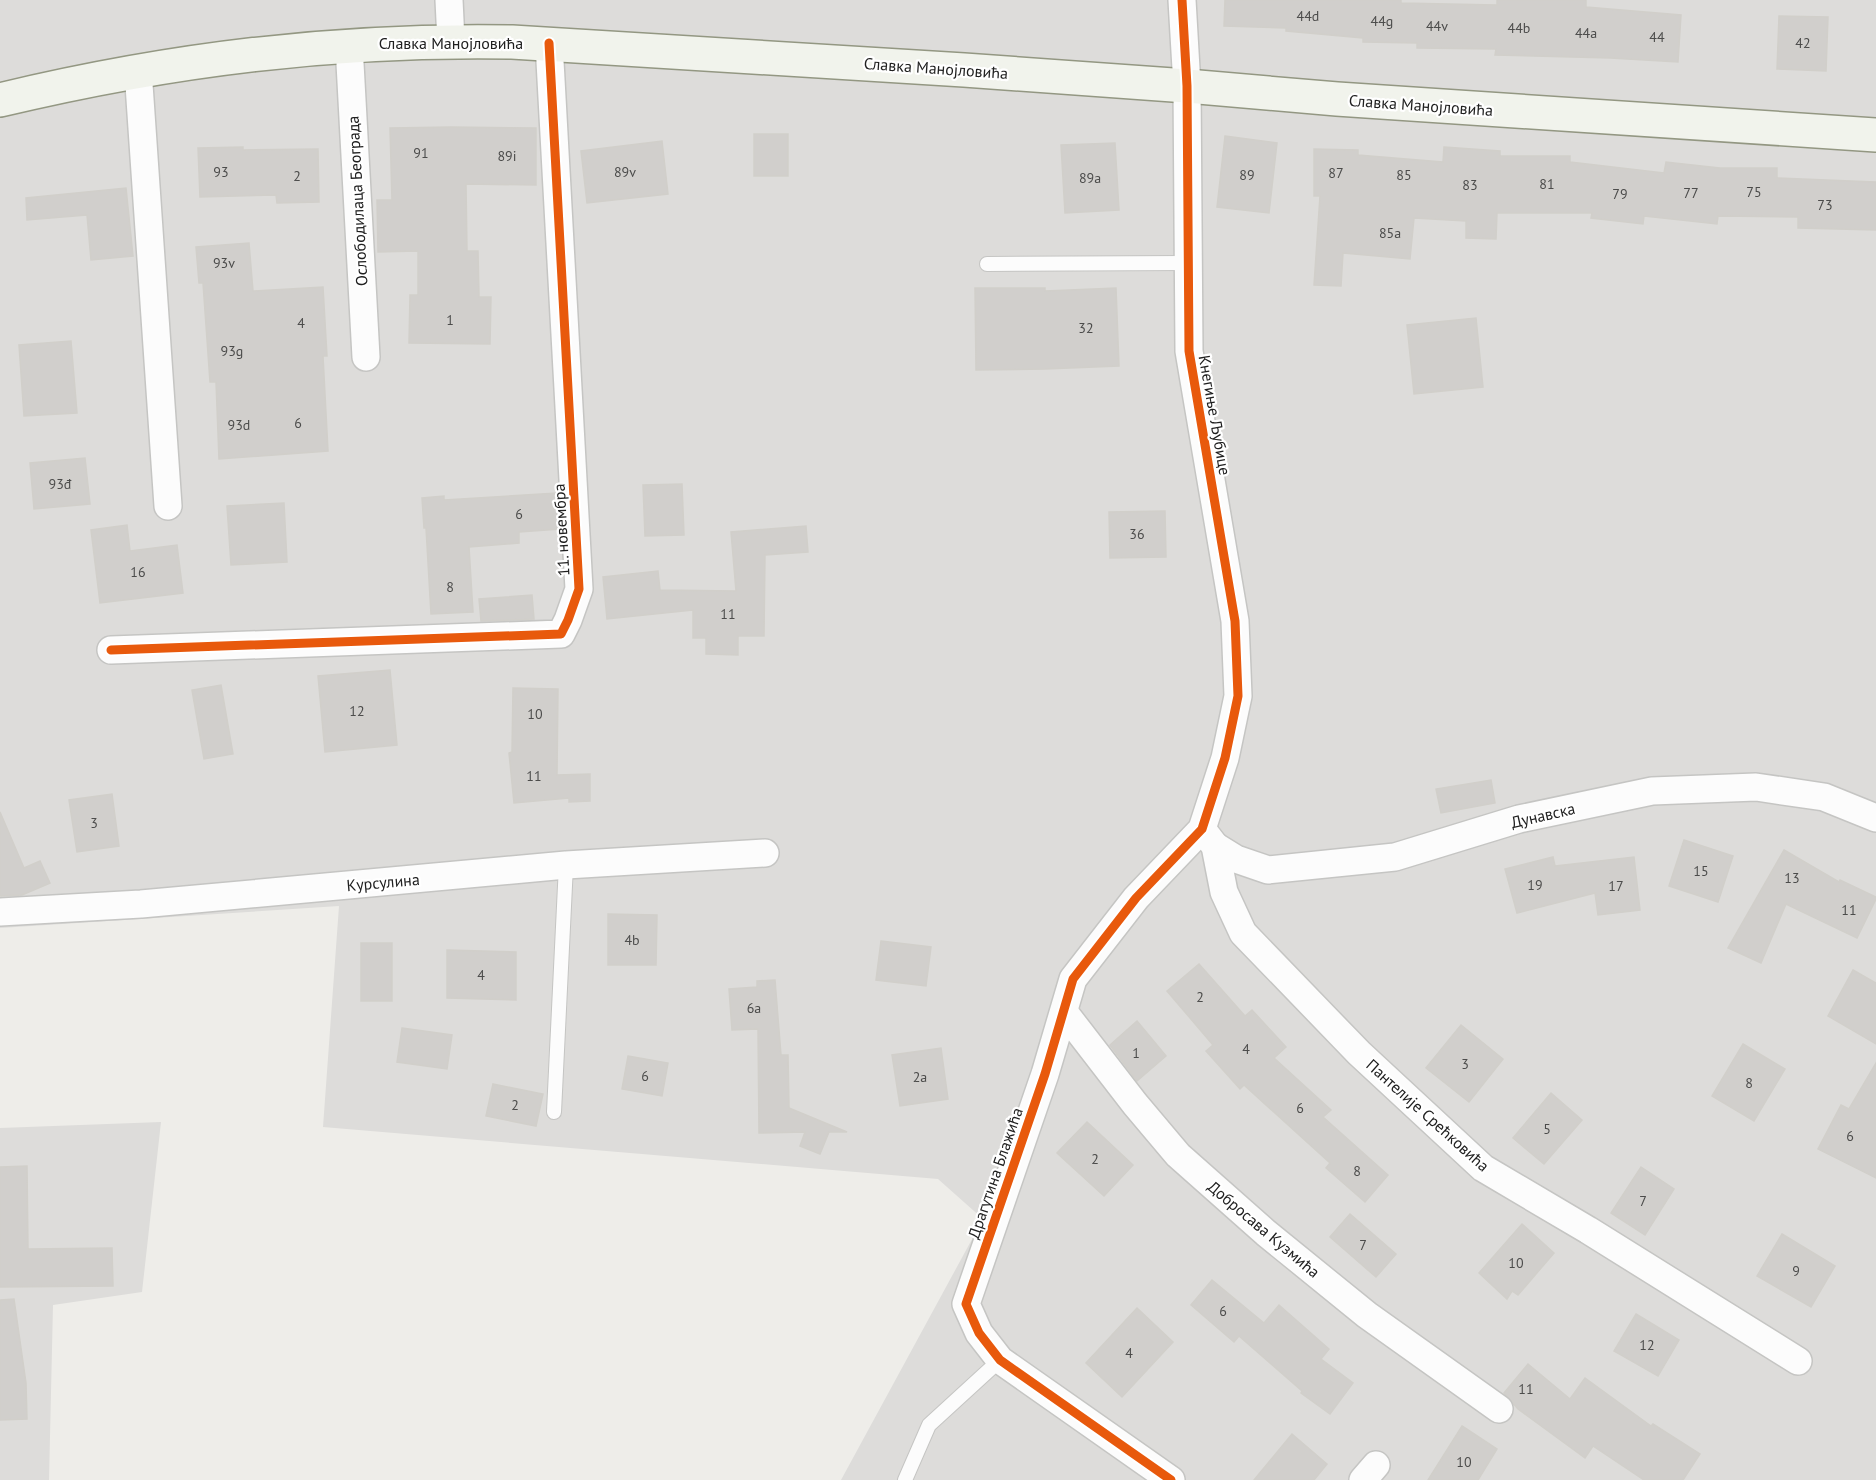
<svg xmlns="http://www.w3.org/2000/svg" width="1876" height="1480" viewBox="0 0 1876 1480" font-family="'PT Sans',sans-serif">
  <rect width="100%" height="100%" fill="#eeede9"/>
  <g fill="#dddcda">
    <path d="M0,0H1876V1480H841L983,1219L938,1179L323,1127L339,906L0,928Z"/>
    <path d="M161,1122L142,1292L53,1305L49,1480H0V1128Z"/>
  </g>
  <g fill="#d1cfcc" stroke="#d1cfca" stroke-width="1.5">
    <path d="M1225,0H1401V3L1497,5V0H1586V7L1681,15L1678,62L1610,58L1495,55L1496,49L1417,48V43L1363,42V38L1286,31V28L1224,26Z"/>
    <path d="M1779,16L1828,17L1826,71L1777,69Z"/>
    <path d="M451,127L536,128V185L466,184L467,251H478L479,297H491L490,344L409,343L410,295H418V251L378,252L377,200H392L390,128Z"/>
    <rect x="754" y="134" width="34" height="42"/>
    <path d="M1225,136L1277,143L1269,213L1217,207Z"/>
    <path d="M662,141L668,194L587,203L581,151Z"/>
    <path d="M1115,143L1119,210L1065,213L1061,145Z"/>
    <path d="M243,147V150L318,149L319,202L277,203L276,195L200,197L198,148Z"/>
    <path d="M1444,147L1500,151V156H1570V162L1664,173L1666,162L1720,168H1777V178L1876,182V230L1798,228V217L1718,216L1717,224L1644,216L1643,224L1591,218L1592,213H1497L1496,239L1466,238V221L1414,218L1410,259L1343,253L1341,286L1314,285L1320,196H1314V149L1358,150V155L1443,162Z"/>
    <path d="M126,188L133,256L91,260L87,215L27,220L26,198Z"/>
    <path d="M249,243L253,291L323,287L327,356H323L328,451L219,459L216,382H210L203,283H199L196,247Z"/>
    <path d="M975,288H1045V291L1116,288L1119,366L1045,369L976,370Z"/>
    <path d="M1476,318L1483,387L1414,394L1407,325Z"/>
    <path d="M71,341L77,413L24,416L19,345Z"/>
    <path d="M85,458L90,504L34,509L30,463Z"/>
    <path d="M682,484L684,535L645,536L643,485Z"/>
    <path d="M557,493L560,529L519,532V543L469,547L473,612L431,614L426,528H424L422,498L444,496V500Z"/>
    <path d="M284,503L287,562L231,565L227,506Z"/>
    <path d="M1165,511L1166,557L1110,558L1109,512Z"/>
    <path d="M127,525L130,551L177,545L183,593L100,603L91,530Z"/>
    <path d="M806,526L808,552L765,555L764,636H738V655L706,654V638H693V610L607,619L603,577L658,571L660,590L736,591L731,532Z"/>
    <path d="M532,595L534,619L481,621L479,599Z"/>
    <path d="M390,670L397,745L325,752L318,676Z"/>
    <path d="M221,685L233,754L204,759L192,690Z"/>
    <path d="M513,688L558,689L557,775L590,774V801L569,802V798L514,803L509,753L512,752Z"/>
    <path d="M1491,780L1495,803L1441,813L1436,789Z"/>
    <path d="M112,794L119,846L77,852L69,800Z"/>
    <path d="M0,812L24,868L40,861L50,883L22,895L0,896Z"/>
    <path d="M1684,840L1733,856L1718,902L1669,886Z"/>
    <path d="M1784,850L1839,882L1840,880L1876,897V899L1857,938L1786,904L1761,963L1728,948Z"/>
    <path d="M1553,857L1555,866L1634,857L1640,910L1598,915L1595,893L1517,913L1505,869Z"/>
    <path d="M608,914L657,915L656,965H608Z"/>
    <path d="M881,941L931,947L926,986L876,980Z"/>
    <rect x="361" y="943" width="31" height="58"/>
    <path d="M447,950L516,952V1000L447,998Z"/>
    <path d="M1199,964L1245,1016L1252,1010L1286,1047L1274,1058L1331,1110L1323,1117L1388,1175L1365,1202L1326,1168L1330,1163L1244,1085L1240,1089L1206,1051L1213,1045L1167,991Z"/>
    <path d="M1853,970L1876,983V1044L1828,1016Z"/>
    <path d="M775,980L781,1055H788L789,1108L847,1132H829L820,1154L800,1146L805,1132L759,1133L758,1029L732,1030L729,989L757,987V981Z"/>
    <path d="M1137,1021L1166,1056L1137,1081L1110,1045Z"/>
    <path d="M1461,1025L1503,1059L1469,1102L1426,1068Z"/>
    <path d="M402,1028L452,1035L447,1069L397,1062Z"/>
    <path d="M1743,1044L1785,1069L1754,1121L1712,1096Z"/>
    <path d="M941,1048L948,1099L900,1106L892,1055Z"/>
    <path d="M628,1056L668,1063L662,1096L622,1089Z"/>
    <path d="M1876,1063V1178L1818,1149L1841,1105L1849,1109Z"/>
    <path d="M493,1084L543,1094L536,1126L486,1116Z"/>
    <path d="M1551,1093L1582,1120L1544,1164L1513,1138Z"/>
    <path d="M1087,1122L1133,1165L1104,1196L1057,1153Z"/>
    <path d="M27,1166L28,1249L112,1248L113,1286L0,1287V1167Z"/>
    <path d="M1641,1167L1674,1189L1645,1235L1611,1213Z"/>
    <path d="M1350,1214L1396,1254L1376,1277L1330,1237Z"/>
    <path d="M1522,1224L1554,1253L1518,1295L1512,1291L1507,1299L1479,1273Z"/>
    <path d="M1782,1234L1835,1266L1811,1307L1757,1276Z"/>
    <path d="M1212,1280L1264,1323L1279,1305L1329,1349L1321,1359L1353,1383L1330,1414L1301,1393L1302,1391L1239,1336L1234,1342L1191,1305Z"/>
    <path d="M14,1299L26,1383L27,1419L0,1420V1300Z"/>
    <path d="M1137,1308L1173,1342L1122,1397L1086,1363Z"/>
    <path d="M1636,1314L1679,1340L1658,1376L1614,1351Z"/>
    <path d="M1528,1364L1570,1399L1585,1378L1651,1426L1653,1424L1700,1454L1683,1480H1644L1593,1446L1585,1458L1518,1409L1504,1393Z"/>
    <path d="M1462,1426L1497,1449L1478,1480H1428Z"/>
    <path d="M1292,1434L1327,1464L1314,1480H1254Z"/>
  </g>
  <g fill="none" stroke-linecap="round" stroke-linejoin="round">
    <defs>
      <g id="service">
        <path d="M987,264L1188,263"/>
        <path d="M554,1112L566,865"/>
        <path d="M905,1480L929,1425L1000,1360"/>
      </g>
      <g id="minor">
        <path d="M449,0L451,41"/>
        <path d="M349,45L366,357"/>
        <path d="M138,70L168,506"/>
        <path d="M111,650L561,634L568,620L579,589L549,43"/>
        <path d="M1202,829L1215,846L1224,892L1243,933L1359,1053L1483,1168L1588,1230L1798,1361"/>
        <path d="M1215,846L1236,859L1268,870L1395,857L1519,819L1652,791L1756,787L1824,797L1876,818"/>
        <path d="M0,912L141,904L566,865L765,853"/>
        <path d="M1064,1012L1135,1104L1178,1155L1266,1233L1367,1315L1499,1409"/>
        <path d="M1171,1480L1000,1360L979,1333L966,1304L1045,1074L1073,979L1136,898L1202,829L1225,758L1238,696L1235,621L1189,351L1187,86L1182,0"/>
        <path d="M1363,1480L1376,1465"/>
      </g>
      <path id="secondary" d="M0,100C171,59 336,39 512,42L964,70L1187,86L1337,99L1876,135"/>
    </defs>
    <use href="#service" stroke="#c5c5c3" stroke-width="16"/>
    <use href="#minor" stroke="#c5c5c3" stroke-width="30"/>
    <use href="#secondary" stroke="#939782" stroke-width="36"/>
    <use href="#service" stroke="#fcfcfc" stroke-width="14"/>
    <use href="#minor" stroke="#fcfcfc" stroke-width="27"/>
    <use href="#secondary" stroke="#f1f3ec" stroke-width="33"/>
    <defs>
      <g id="cycleway">
        <path d="M111,650L561,634L568,620L579,589L549,43"/>
        <path d="M1171,1480L1000,1360L979,1333L966,1304L1045,1074L1073,979L1136,898L1202,829L1225,758L1238,696L1235,621L1189,351L1187,86L1182,0"/>
      </g>
    </defs>
    <use href="#cycleway" stroke="#fff" stroke-width="13"/>
    <use href="#cycleway" stroke="#e8590c" stroke-width="9"/>
  </g>
  <g text-anchor="middle" stroke-width="4.5" stroke-linejoin="round" paint-order="stroke">
    <g font-size="14" fill="#4c4c4b">
      <text x="1308" y="21">44d</text>
      <text x="1382" y="26">44g</text>
      <text x="1437" y="31">44v</text>
      <text x="1519" y="33">44b</text>
      <text x="1586" y="38">44a</text>
      <text x="1657" y="42">44</text>
      <text x="1803" y="48">42</text>
      <text x="421" y="158">91</text>
      <text x="507" y="161">89i</text>
      <text x="221" y="177">93</text>
      <text x="625" y="177">89v</text>
      <text x="1336" y="178">87</text>
      <text x="1247" y="180">89</text>
      <text x="1404" y="180">85</text>
      <text x="297" y="181">2</text>
      <text x="1090" y="183">89a</text>
      <text x="1547" y="189">81</text>
      <text x="1470" y="190">83</text>
      <text x="1754" y="197">75</text>
      <text x="1691" y="198">77</text>
      <text x="1620" y="199">79</text>
      <text x="1825" y="210">73</text>
      <text x="1390" y="238">85a</text>
      <text x="224" y="268">93v</text>
      <text x="450" y="325">1</text>
      <text x="301" y="328">4</text>
      <text x="1086" y="333">32</text>
      <text x="232" y="356">93g</text>
      <text x="298" y="428">6</text>
      <text x="239" y="430">93d</text>
      <text x="60" y="489">93đ</text>
      <text x="519" y="519">6</text>
      <text x="1137" y="539">36</text>
      <text x="138" y="577">16</text>
      <text x="450" y="592">8</text>
      <text x="728" y="619">11</text>
      <text x="357" y="716">12</text>
      <text x="535" y="719">10</text>
      <text x="534" y="781">11</text>
      <text x="94" y="828">3</text>
      <text x="1701" y="876">15</text>
      <text x="1792" y="883">13</text>
      <text x="1535" y="890">19</text>
      <text x="1616" y="891">17</text>
      <text x="1849" y="915">11</text>
      <text x="632" y="945">4b</text>
      <text x="481" y="980">4</text>
      <text x="1200" y="1002">2</text>
      <text x="754" y="1013">6a</text>
      <text x="1246" y="1054">4</text>
      <text x="1136" y="1058">1</text>
      <text x="1465" y="1069">3</text>
      <text x="645" y="1081">6</text>
      <text x="920" y="1082">2a</text>
      <text x="1749" y="1088">8</text>
      <text x="515" y="1110">2</text>
      <text x="1300" y="1113">6</text>
      <text x="1547" y="1134">5</text>
      <text x="1850" y="1141">6</text>
      <text x="1095" y="1164">2</text>
      <text x="1357" y="1176">8</text>
      <text x="1643" y="1206">7</text>
      <text x="1363" y="1250">7</text>
      <text x="1516" y="1268">10</text>
      <text x="1796" y="1276">9</text>
      <text x="1223" y="1316">6</text>
      <text x="1647" y="1350">12</text>
      <text x="1129" y="1358">4</text>
      <text x="1526" y="1394">11</text>
      <text x="1464" y="1467">10</text>
    </g>
    <g font-size="16" fill="#202020" stroke="#fff">
      <text x="451" y="49">Славка Манојловића</text>
      <text transform="translate(936 68) rotate(4)" y="6">Славка Манојловића</text>
      <text transform="translate(1421 105) rotate(4)" y="6">Славка Манојловића</text>
      <text transform="translate(357 201) rotate(-93)" y="6">Ослободилаца Београда</text>
      <text transform="translate(1215 415) rotate(80)" y="6">Кнегиње Љубице</text>
      <text transform="translate(561 530) rotate(-93)" y="6">11. новембра</text>
      <text transform="translate(1543 815) rotate(-13)" y="6">Дунавска</text>
      <text transform="translate(383 882) rotate(-5)" y="6">Курсулина</text>
      <text transform="translate(1428 1115) rotate(42)" y="6">Пантелије Срећковића</text>
      <text transform="translate(995 1173) rotate(-71)" y="6">Драгутина Блажића</text>
      <text transform="translate(1264 1229) rotate(40)" y="6">Добросава Кузмића</text>
    </g>
  </g>
</svg>
